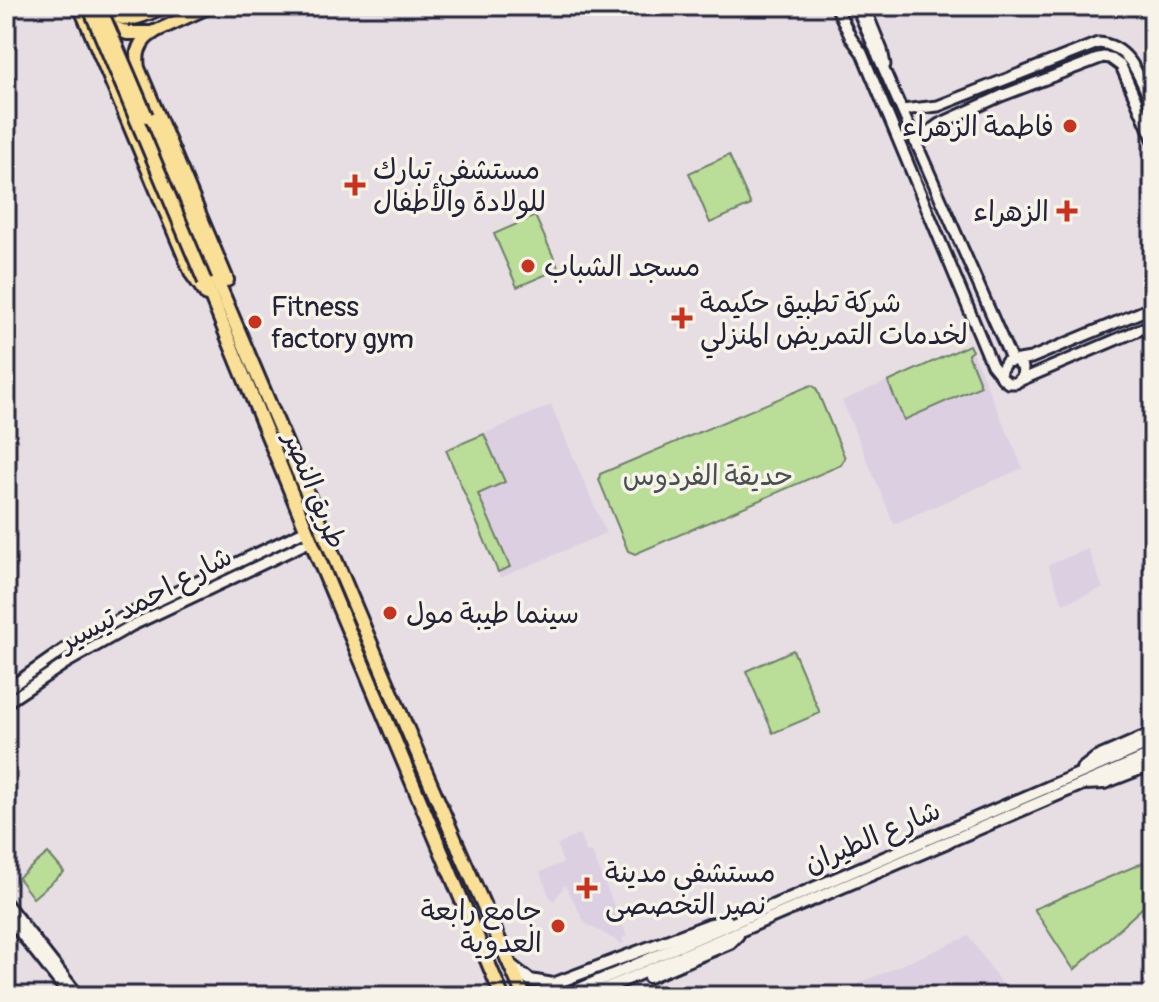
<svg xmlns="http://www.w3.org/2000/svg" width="1159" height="1002" viewBox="0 0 1159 1002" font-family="Pangolin,'Playpen Sans Arabic',sans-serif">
  <rect width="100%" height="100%" fill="#e7dee4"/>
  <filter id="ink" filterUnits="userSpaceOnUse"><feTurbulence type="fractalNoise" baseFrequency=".0125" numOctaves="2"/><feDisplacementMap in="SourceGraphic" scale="16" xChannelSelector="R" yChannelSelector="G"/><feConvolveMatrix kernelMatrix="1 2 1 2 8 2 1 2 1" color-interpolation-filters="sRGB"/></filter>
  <g filter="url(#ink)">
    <g fill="#dccfe1">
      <path d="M1133,6H1153V54Z"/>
      <path d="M686,305L693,323L678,329L671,313Z"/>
      <path d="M969,345L1023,468L894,524L842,401Z"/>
      <path d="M551,405L606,533L500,578L446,450Z"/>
      <path d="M1088,549L1103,588L1063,604L1048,565Z"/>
      <path d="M579,834L587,853L592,852L627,936L622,938L624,945L585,923L565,885L554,901L549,896L540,872L563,863L557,845Z"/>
      <path d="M969,936L1010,996H862L857,984Z"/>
    </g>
    <g fill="#badd98" stroke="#6e806a" stroke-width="2">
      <path d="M729,155L751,205L710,223L689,173Z"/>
      <path d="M535,216L559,269L517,287L494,234Z"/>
      <path d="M969,345L972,351L968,354L981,386L904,420L888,382Z"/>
      <path d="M811,385L816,388L845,458L841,465L635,554L628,551L599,480L600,474Z"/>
      <path d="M484,434L505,482L478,494L510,567L498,572L446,450Z"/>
      <path d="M793,650L820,713L773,733L746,671Z"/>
      <path d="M48,853L64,872L33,898L18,878Z"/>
      <path d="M1152,859L1153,898L1074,970L1034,909Z"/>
    </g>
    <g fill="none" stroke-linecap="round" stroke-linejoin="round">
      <defs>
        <g id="tertiary">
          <path d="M836,6L851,38L862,53L992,365L1001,376"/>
          <path d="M856,6L1012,361"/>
          <path d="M864,6L882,50L885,65"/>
          <path d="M902,110L938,106L1098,43C1132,45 1141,82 1153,108"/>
          <path d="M915,142L939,124L1001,96L1103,57L1110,58L1121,66L1153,139"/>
          <path d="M1017,362L1023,368L1022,377L1016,383H1008L1002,378L1000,372L1006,362L1031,358L1153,307"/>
          <path d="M1021,380L1153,324"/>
          <path d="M6,690L66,648L126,616L306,530"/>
          <path d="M6,703L66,663L131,626L311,541"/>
          <path d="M6,903L79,996"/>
          <path d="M6,915L70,996"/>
        </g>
        <g id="secondary">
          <path d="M1082,769L1096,758L1153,733"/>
          <path d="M1085,784L1104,783L1153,764"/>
          <path d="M512,966L530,980L553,984L711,924L727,920"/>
          <path d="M649,977L730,943L738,935"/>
          <path d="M563,996L1153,742"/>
          <path d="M588,996L1153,754"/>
        </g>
        <g id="primary">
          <path d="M105,6C123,29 144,16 165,6"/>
          <path d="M154,32L211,6"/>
        </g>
        <g id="trunk">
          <path d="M80,6L192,274L207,295"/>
          <path d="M103,23L127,33H150"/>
          <path d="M154,32C140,40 135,52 138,68L227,280"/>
          <path d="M146,116C274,408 393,705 524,996"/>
          <path d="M205,282L311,541L502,996"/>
        </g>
      </defs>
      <use href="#tertiary" stroke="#22223b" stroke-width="15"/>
      <use href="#secondary" stroke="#22223b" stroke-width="16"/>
      <use href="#primary" stroke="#22223b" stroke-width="17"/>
      <use href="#trunk" stroke="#22223b" stroke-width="18"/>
      <use href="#tertiary" stroke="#f7f3e8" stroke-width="9"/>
      <use href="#secondary" stroke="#f7f3e8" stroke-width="10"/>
      <use href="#primary" stroke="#fadf96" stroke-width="11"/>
      <use href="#trunk" stroke="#fadf96" stroke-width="12"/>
      <defs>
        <g id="trunk-bridge">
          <path d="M89,6L205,282"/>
          <path d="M99,6L146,116"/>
        </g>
      </defs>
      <use href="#trunk-bridge" stroke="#22223b" stroke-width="18" stroke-linecap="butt"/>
      <use href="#trunk-bridge" stroke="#fadf96" stroke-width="12"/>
    </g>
  </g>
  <g fill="#c8321e" stroke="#f7f3e8" stroke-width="3">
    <circle cx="1070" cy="126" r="8"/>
    <path d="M351 173h8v8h8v8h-8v8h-8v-8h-8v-8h8z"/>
    <path d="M1063 199h8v8h8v8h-8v8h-8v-8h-8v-8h8z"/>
    <circle cx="528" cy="266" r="8"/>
    <path d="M678 306h8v8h8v8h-8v8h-8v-8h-8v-8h8z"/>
    <circle cx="255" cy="322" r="8"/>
    <circle cx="390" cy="613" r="8"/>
    <path d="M583 876h8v8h8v8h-8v8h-8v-8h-8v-8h8z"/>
    <circle cx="558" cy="926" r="8"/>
  </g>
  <g text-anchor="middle" stroke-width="7" stroke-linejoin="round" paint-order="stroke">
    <g font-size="28" fill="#22223b" stroke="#f7f3e8" text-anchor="start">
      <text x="1054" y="136" text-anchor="end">فاطمة الزهراء</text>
      <text x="373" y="179">مستشفى تبارك<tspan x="373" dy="32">للولادة والأطفال</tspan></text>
      <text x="1049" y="221" text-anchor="end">الزهراء</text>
      <text x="544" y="276">مسجد الشباب</text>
      <text x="700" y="312">شركة تطبيق حكيمة<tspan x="700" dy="32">لخدمات التمريض المنزلي</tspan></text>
      <text x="271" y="316">Fitness<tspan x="271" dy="32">factory gym</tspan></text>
      <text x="406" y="623">سينما طيبة مول</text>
      <text x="605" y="882">مستشفى مدينة<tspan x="605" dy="32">نصر التخصصى</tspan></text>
      <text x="542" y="920" text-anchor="end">جامع رابعة<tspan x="542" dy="32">العدوية</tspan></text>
    </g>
    <g font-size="28" fill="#485152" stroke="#f7f3e8">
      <text x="708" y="485">حديقة الفردوس</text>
    </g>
    <g font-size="28" fill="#22223b" stroke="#f7f3e8">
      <text transform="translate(316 490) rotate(68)" y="10">طريق النصر</text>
      <text transform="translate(145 598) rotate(-28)" y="10">شارع احمد تيسير</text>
      <text transform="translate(872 836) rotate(-23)" y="10">شارع الطيران</text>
    </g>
  </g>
  <rect width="1159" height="1002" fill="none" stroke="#f7f3e8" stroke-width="32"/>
  <rect x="16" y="16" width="1127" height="970" fill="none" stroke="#22223b" stroke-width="3" filter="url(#ink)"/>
</svg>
